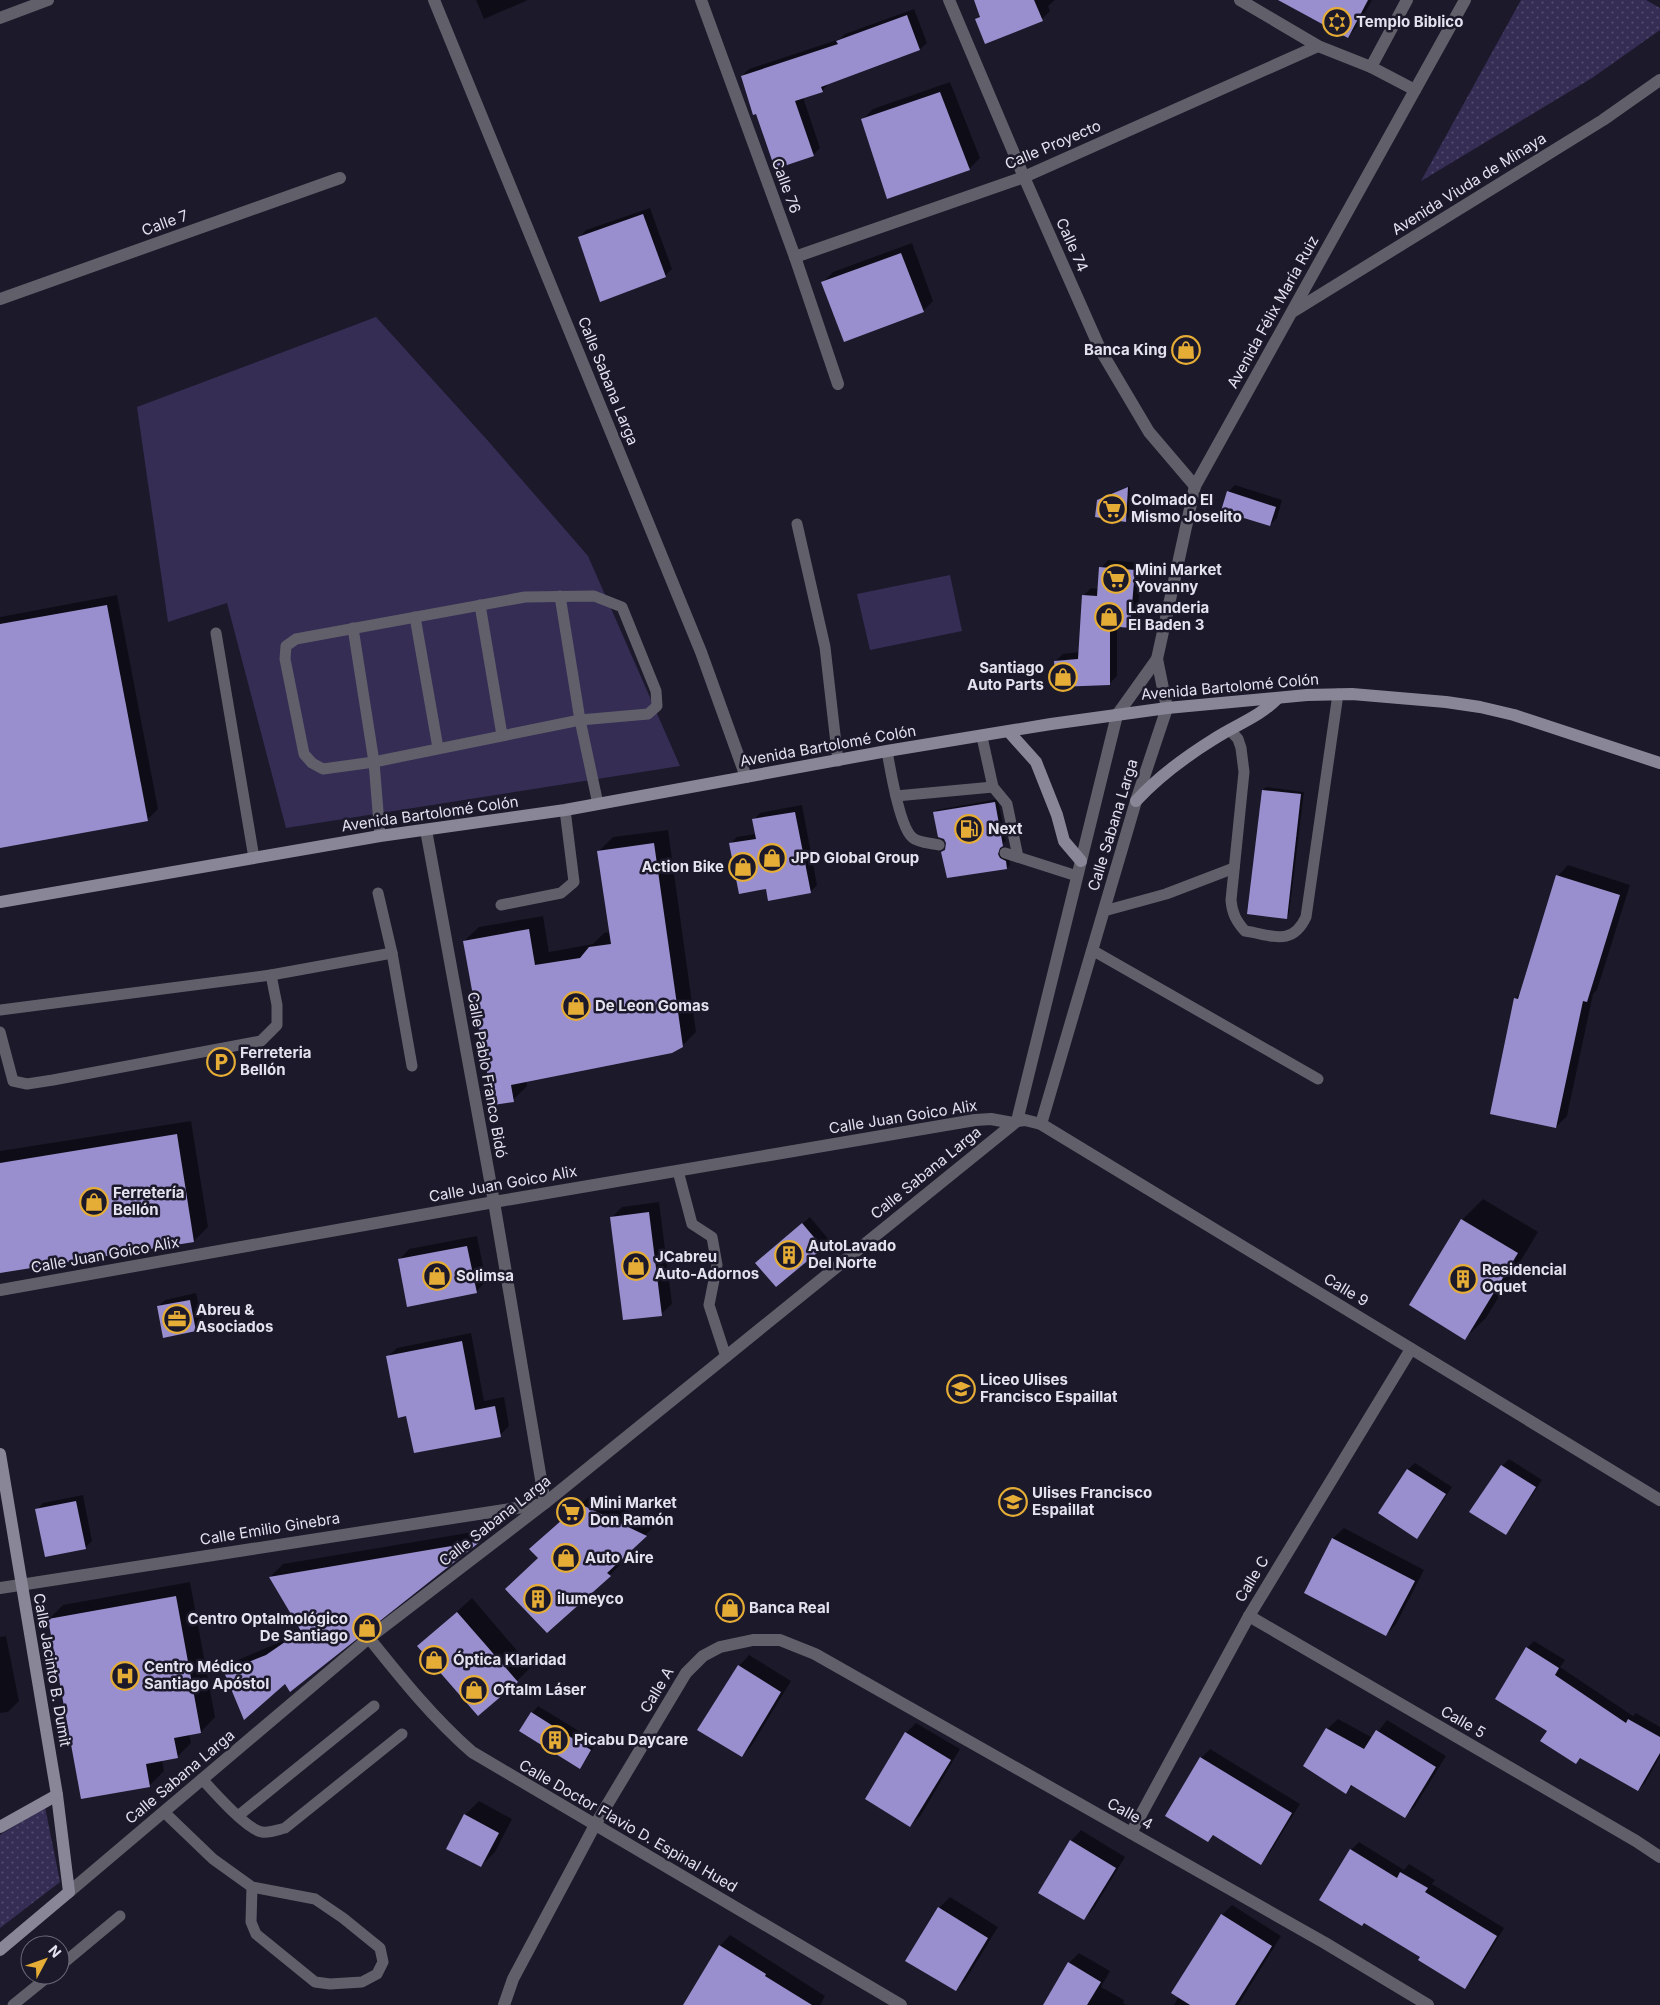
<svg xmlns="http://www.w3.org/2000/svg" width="1660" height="2005" viewBox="0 0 1660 2005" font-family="Inter,sans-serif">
  <defs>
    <pattern id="park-dots" width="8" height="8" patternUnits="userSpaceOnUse" patternTransform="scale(1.25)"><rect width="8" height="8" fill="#362d55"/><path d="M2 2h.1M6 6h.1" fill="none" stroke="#534b6e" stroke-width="1.8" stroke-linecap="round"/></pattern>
  </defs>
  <rect width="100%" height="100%" fill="#1c192b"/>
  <g fill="#362d55">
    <path d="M376,317L489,442L588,556L680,766L286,828L227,603L168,622L137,407Z"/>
    <path d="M950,575L962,631L870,650L857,594Z"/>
  </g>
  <g fill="url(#park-dots)">
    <path d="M1521,0H1646L1660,8V30L1592,78L1421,181Z"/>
    <path d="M45,1807L60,1882L0,1928V1835Z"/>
  </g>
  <g fill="#0007">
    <path d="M476,0H528L484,19Z"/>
    <path d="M975,0H1055L1048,6L1050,11L1042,19H976L981,15Z"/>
    <path d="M1291,0H1372L1358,26L1348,36Z"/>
    <path d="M914,9L927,43L920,49L829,83L822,91L803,97L820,148L813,155L742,76L749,69L840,39L845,34Z"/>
    <path d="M950,82L980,158L969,169L862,120L873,109Z"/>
    <path d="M650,208L672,269L665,276L580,237L586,230Z"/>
    <path d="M912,243L933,301L923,311L822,283L833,272Z"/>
    <path d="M1235,485L1282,500L1277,518L1270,525L1228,492Z"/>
    <path d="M1130,486L1129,517L1126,520L1098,501L1101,498Z"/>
    <path d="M1108,560L1142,563L1137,619L1130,626H1117V676L1109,684L1055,661L1063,654L1080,652L1083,596L1091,588L1099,589L1101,568Z"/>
    <path d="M117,595L158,809L147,820L0,847V617Z"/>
    <path d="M1266,787L1304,792L1289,914L1286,918L1263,790Z"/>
    <path d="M998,799L1006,841L1002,845L1000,850L1003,856L1009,858L1010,865L1007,868L946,849L948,843L934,813L937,810Z"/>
    <path d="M802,805L817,885L810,892L767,888L730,844L737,837L756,834L754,820L760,813Z"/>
    <path d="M668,830L696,1032L682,1046L526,1081L527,1086L513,1100L464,941L479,927L543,916L549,952L593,944L604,933L610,932L599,851L613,837Z"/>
    <path d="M1568,865L1630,885L1597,990L1593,994L1567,1116L1556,1127L1515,999L1521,992L1558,876Z"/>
    <path d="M191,1121L208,1227L194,1241L0,1257V1151Z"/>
    <path d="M1483,1199L1538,1232L1486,1318L1465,1338L1410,1305L1462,1220Z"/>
    <path d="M659,1202L672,1304L661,1314L612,1217L622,1207Z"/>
    <path d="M810,1217L829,1240L776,1286L764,1256Z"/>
    <path d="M477,1236L486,1281L476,1292L399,1260L409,1249Z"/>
    <path d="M196,1293L203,1323L196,1330L158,1306L165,1300Z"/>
    <path d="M471,1333L484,1401L504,1397L509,1426L500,1435L407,1415L387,1357L397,1348Z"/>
    <path d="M1509,1459L1542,1480L1512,1527L1505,1533L1502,1466Z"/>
    <path d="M1415,1463L1452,1487L1423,1531L1417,1538L1379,1513L1408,1469Z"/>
    <path d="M592,1494L656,1525L617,1562L620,1565L610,1575L539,1558L541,1538Z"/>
    <path d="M83,1495L92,1541L85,1548L37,1510L43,1503Z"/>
    <path d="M1344,1528L1424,1570L1396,1624L1386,1635L1305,1592L1333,1538Z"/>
    <path d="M491,1529L480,1540L290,1690L285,1682L225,1673L238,1660L280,1642L301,1628L270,1577L283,1564Z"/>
    <path d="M190,1582L215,1717L201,1732L189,1734L191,1743L177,1757L162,1760L164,1771L150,1785L49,1619L63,1605Z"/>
    <path d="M472,1598L531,1667L517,1681L419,1646Z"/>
    <path d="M6,1636L19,1701L8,1712L0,1713V1637Z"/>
    <path d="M1534,1641L1565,1660L1560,1667L1633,1716L1636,1713L1660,1727V1756L1645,1783L1638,1790L1581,1757L1576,1763L1549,1731L1527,1648Z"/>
    <path d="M749,1655L791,1681L752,1745L742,1756L739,1666Z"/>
    <path d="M538,1706L597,1742L586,1760L580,1767L532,1713Z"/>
    <path d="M1338,1719L1373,1738L1387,1720L1446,1756L1415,1806L1404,1817L1353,1785L1346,1792L1327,1729Z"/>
    <path d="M916,1723L960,1749L921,1815L910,1826L906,1733Z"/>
    <path d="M1210,1749L1300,1804L1269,1854L1261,1863L1214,1834L1208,1841L1201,1758Z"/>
    <path d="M479,1801L512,1819L495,1852L481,1866L465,1815Z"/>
    <path d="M1081,1830L1125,1857L1094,1908L1084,1919L1071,1841Z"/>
    <path d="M1359,1842L1404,1870L1409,1864L1435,1880L1432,1884L1504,1928L1473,1979L1465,1987L1421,1957L1351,1850Z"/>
    <path d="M950,1897L998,1927L966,1979L956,1990L907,1961L939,1908Z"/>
    <path d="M1232,1905L1281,1936L1238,2005H1174L1222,1915Z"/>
    <path d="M730,1935L825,1996L820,2005H684L720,1946Z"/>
    <path d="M1079,1953L1110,1971L1101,1987L1124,2000L1123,2003L1126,2005H1044L1069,1963Z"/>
  </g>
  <g fill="#9a8fce">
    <path d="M974,0H1034L1043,21L985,44L975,19L980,17Z"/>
    <path d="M1278,0H1368L1348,38Z"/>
    <path d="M907,15L920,50L821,87L823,92L795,101L814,156L775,169L756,114L753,115L741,76L838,44L836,41Z"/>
    <path d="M940,92L970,170L887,199L861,119Z"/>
    <path d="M643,214L666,277L600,302L578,237Z"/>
    <path d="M901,253L924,312L844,342L821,282Z"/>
    <path d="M1128,487L1126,522L1095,517L1097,500Z"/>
    <path d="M1227,491L1276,507L1270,526L1221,511Z"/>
    <path d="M1099,567L1135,570L1130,628L1110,626V685L1056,687L1054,661L1078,659L1082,595L1097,596Z"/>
    <path d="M107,605L148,821L0,848V624Z"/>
    <path d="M1262,790L1301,794L1287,919L1247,914Z"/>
    <path d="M995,802L1003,846L1000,848L998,854L1000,858L1006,861L1007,869L947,878L941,852L945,850L946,843L944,839L938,837L933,812Z"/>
    <path d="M795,812L811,893L768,901L766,889L739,894L729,843L756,839L752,819Z"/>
    <path d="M654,843L683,1047L672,1053L511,1085L514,1102L493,1105L463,941L529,929L535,965L580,958L589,947L611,944L597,851Z"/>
    <path d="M1556,875L1620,895L1587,1002L1583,1001L1556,1128L1490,1114L1514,998L1518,999Z"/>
    <path d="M177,1134L194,1242L0,1273V1163Z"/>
    <path d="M649,1212L662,1316L623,1320L610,1217Z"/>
    <path d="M1461,1219L1518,1253L1465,1340L1409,1305Z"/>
    <path d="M802,1223L823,1248L776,1287L755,1263Z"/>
    <path d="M467,1246L477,1293L407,1307L398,1259Z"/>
    <path d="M190,1300L196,1331L163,1338L157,1306Z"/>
    <path d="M462,1341L475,1410L495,1406L501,1437L414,1453L406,1416L398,1418L386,1356Z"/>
    <path d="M1501,1465L1536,1487L1506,1535L1469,1512Z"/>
    <path d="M1407,1469L1446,1494L1417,1539L1378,1513Z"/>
    <path d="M76,1501L86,1549L45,1557L35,1509Z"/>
    <path d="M580,1504L647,1536L607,1573L611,1576L547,1633L505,1589L538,1558L529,1549Z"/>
    <path d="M1332,1538L1415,1581L1386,1636L1304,1593Z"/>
    <path d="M481,1541L290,1692L285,1684L244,1720L224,1672L266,1655L301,1631L269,1577Z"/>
    <path d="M176,1596L201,1733L174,1738L178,1758L146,1764L150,1787L81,1799L48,1619Z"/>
    <path d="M457,1612L518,1682L478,1716L417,1646Z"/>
    <path d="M1526,1647L1559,1668L1555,1675L1626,1723L1628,1719L1660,1737V1753L1638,1791L1580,1758L1576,1764L1540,1741L1547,1731L1495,1699Z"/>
    <path d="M738,1665L781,1692L742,1757L697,1730Z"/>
    <path d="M531,1712L591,1750L580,1769L519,1731Z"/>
    <path d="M1326,1728L1364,1749L1376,1730L1436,1767L1405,1818L1351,1785L1346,1794L1303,1766Z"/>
    <path d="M905,1732L951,1760L910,1827L865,1799Z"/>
    <path d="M1200,1757L1292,1813L1261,1865L1213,1835L1208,1842L1165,1816Z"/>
    <path d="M464,1814L499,1833L481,1867L446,1849Z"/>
    <path d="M1070,1840L1116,1868L1084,1920L1038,1893Z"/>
    <path d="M1350,1849L1397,1878L1400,1872L1428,1888L1425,1892L1497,1936L1465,1989L1418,1960L1420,1957L1364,1923L1362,1926L1319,1900Z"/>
    <path d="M938,1907L988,1938L956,1991L905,1961Z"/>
    <path d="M1221,1914L1272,1946L1235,2005H1190L1171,1993Z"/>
    <path d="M719,1945L766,1974L765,1976L812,2005H683Z"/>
    <path d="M1068,1962L1101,1982L1087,2005H1043Z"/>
  </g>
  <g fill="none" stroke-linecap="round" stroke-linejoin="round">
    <g stroke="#61606a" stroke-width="11">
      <path d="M797,524L825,647L838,761"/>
      <path d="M560,596L580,720L598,804"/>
      <path d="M594,596L622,607L656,691L657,706L648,714L580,720L374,762L323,769L312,763L304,754L285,659L286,646L296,639L525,597Z"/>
      <path d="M480,605L502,735"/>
      <path d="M415,617L438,748"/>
      <path d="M353,628L374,762L380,836"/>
      <path d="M216,633L254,858"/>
      <path d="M1230,730L1238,739L1241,748L1244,772L1231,900C1232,913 1236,921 1245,931C1272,935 1292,947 1306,917L1338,694"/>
      <path d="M982,737L993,787L1007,804L1018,857"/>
      <path d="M887,751C890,768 900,829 913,838C919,843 932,843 939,845"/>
      <path d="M896,796L993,787"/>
      <path d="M1005,853L1077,876"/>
      <path d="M501,905L561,893L574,882L565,810"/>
      <path d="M1104,911L1166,894L1234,868"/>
      <path d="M1092,950L1318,1079"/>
      <path d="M392,953L412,1066"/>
      <path d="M0,1010L271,975L392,953L378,893"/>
      <path d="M0,1032L13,1081L27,1084L53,1080L261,1041L277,1025V1005L271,975"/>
      <path d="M678,1171L692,1224L712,1237L717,1265L709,1305L726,1357"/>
      <path d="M202,1779C213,1791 247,1830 262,1832C270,1833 277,1830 285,1828L402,1734"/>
      <path d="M164,1812L213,1859L252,1887L315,1899L343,1918L380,1948L383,1962L377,1974L362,1982L330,1984L315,1982L256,1934L251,1922L252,1887"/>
      <path d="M238,1816L374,1706"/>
      <path d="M60,1966L120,1916"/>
      <path d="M13,2005L50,1975"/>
    </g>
    <g stroke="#61606a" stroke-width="12">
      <path d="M434,0L701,652L746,777"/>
      <path d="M701,0L795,257L838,384"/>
      <path d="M949,0L1024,177L1101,351L1149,432L1195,486"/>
      <path d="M1240,0L1318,46L1371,67L1415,90"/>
      <path d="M0,18L48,0"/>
      <path d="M1371,67L1407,0"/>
      <path d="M795,257L1024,177L1318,46"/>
      <path d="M0,299L340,178"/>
      <path d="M1294,311L1603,120L1660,80"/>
      <path d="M426,830L494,1202L545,1503"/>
      <path d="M1017,1121L1117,715L1157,659L1195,486L1465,0"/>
      <path d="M1041,1124L1136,801L1167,708L1157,659"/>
      <path d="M0,1290L494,1202L975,1120L991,1119L1013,1123"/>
      <path d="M0,1588L543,1504"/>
      <path d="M1249,1616L1636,1841L1660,1857"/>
      <path d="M369,1638C401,1678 433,1718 472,1752L901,2005"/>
      <path d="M1131,1833L1249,1616L1411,1349"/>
      <path d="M69,1892L369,1638L545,1503L1017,1121L1025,1120L1041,1124L1660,1500"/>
      <path d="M504,2005L513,1979L595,1825L686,1673L703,1656L720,1647L753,1640H780L815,1654L1325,1943L1428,2005"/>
    </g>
    <g stroke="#898797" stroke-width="12">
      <path d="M1009,732L1036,762L1057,815L1064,841L1081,861"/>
      <path d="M1136,801C1159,776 1185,757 1214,739C1237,724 1258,718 1278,698"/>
      <path d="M0,902L380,836L565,810L887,751L1051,724L1167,708L1307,695L1352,694L1446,702L1480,707L1514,715L1660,763"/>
      <path d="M0,1454L57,1795L69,1892L0,1950"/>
      <path d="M0,1827L57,1795"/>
    </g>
  </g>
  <defs>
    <symbol id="synagogue-ring" viewBox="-11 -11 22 22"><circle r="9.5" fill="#1c192b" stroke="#e5ad35" stroke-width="1.5"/><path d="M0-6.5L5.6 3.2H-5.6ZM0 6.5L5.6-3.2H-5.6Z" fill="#e5ad35"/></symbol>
    <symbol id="shop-ring" viewBox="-11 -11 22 22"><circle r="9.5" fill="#1c192b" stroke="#e5ad35" stroke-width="1.5"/><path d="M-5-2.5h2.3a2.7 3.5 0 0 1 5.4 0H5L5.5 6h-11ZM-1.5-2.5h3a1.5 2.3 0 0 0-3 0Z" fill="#e5ad35"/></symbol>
    <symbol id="supermarket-ring" viewBox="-11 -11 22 22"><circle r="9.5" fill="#1c192b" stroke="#e5ad35" stroke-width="1.5"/><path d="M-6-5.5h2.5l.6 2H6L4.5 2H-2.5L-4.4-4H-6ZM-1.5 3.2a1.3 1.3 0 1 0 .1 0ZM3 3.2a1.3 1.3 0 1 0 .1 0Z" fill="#e5ad35"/></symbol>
    <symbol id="fuel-ring" viewBox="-11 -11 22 22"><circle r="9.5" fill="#1c192b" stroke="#e5ad35" stroke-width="1.5"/><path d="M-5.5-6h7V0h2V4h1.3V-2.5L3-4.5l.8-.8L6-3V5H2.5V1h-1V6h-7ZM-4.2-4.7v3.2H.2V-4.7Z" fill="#e5ad35"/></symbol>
    <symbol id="parking-ring" viewBox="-11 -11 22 22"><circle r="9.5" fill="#1c192b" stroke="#e5ad35" stroke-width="1.5"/><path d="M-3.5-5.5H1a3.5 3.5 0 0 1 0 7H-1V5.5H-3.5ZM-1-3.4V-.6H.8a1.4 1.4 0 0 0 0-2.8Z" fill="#e5ad35"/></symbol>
    <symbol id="building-ring" viewBox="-11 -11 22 22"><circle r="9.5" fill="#1c192b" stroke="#e5ad35" stroke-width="1.5"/><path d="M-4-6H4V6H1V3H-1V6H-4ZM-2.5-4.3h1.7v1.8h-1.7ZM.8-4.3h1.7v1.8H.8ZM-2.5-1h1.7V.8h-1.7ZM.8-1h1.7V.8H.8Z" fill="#e5ad35"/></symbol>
    <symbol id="office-ring" viewBox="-11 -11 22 22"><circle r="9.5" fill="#1c192b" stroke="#e5ad35" stroke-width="1.5"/><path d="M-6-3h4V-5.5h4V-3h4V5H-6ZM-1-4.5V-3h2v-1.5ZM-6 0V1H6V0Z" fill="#e5ad35"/></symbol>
    <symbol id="school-ring" viewBox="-11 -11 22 22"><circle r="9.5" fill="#1c192b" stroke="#e5ad35" stroke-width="1.5"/><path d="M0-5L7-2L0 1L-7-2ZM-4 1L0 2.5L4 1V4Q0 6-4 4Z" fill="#e5ad35"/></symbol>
    <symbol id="hospital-ring" viewBox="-11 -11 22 22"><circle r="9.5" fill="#1c192b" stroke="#e5ad35" stroke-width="1.5"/><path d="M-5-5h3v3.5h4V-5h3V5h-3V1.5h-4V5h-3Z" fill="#e5ad35"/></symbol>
  </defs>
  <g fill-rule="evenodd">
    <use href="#synagogue-ring" x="1321" y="6" width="32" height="32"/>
    <use href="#shop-ring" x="1170" y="334" width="32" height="32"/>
    <use href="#supermarket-ring" x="1096" y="493" width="32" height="32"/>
    <use href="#supermarket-ring" x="1100" y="563" width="32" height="32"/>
    <use href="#shop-ring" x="1093" y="601" width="32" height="32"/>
    <use href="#shop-ring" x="1047" y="661" width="32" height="32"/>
    <use href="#fuel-ring" x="953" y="813" width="32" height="32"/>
    <use href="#shop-ring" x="756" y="842" width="32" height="32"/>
    <use href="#shop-ring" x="727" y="851" width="32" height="32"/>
    <use href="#shop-ring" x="560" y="990" width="32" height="32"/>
    <use href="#parking-ring" x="205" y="1046" width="32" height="32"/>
    <use href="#shop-ring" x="78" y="1186" width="32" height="32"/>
    <use href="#building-ring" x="773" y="1239" width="32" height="32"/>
    <use href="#shop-ring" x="620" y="1250" width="32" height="32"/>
    <use href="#shop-ring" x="421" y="1260" width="32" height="32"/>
    <use href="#building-ring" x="1447" y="1263" width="32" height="32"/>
    <use href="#office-ring" x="161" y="1303" width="32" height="32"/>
    <use href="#school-ring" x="945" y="1373" width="32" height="32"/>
    <use href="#school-ring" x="997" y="1486" width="32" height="32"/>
    <use href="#supermarket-ring" x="555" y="1496" width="32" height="32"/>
    <use href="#shop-ring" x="550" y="1542" width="32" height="32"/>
    <use href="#building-ring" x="522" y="1583" width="32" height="32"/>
    <use href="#shop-ring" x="714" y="1592" width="32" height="32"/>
    <use href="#shop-ring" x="351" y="1612" width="32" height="32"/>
    <use href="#shop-ring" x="418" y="1644" width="32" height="32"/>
    <use href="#hospital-ring" x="109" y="1660" width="32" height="32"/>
    <use href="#shop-ring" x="458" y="1674" width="32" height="32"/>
    <use href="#building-ring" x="539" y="1724" width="32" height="32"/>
  </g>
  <g text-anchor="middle" stroke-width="5" stroke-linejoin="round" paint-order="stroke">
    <g font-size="15" font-weight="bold" fill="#e4e2ef" stroke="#1c192b" text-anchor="start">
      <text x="1356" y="27">Templo Biblico</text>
      <text x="1167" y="355" text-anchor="end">Banca King</text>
      <text x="1131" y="505">Colmado El<tspan x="1131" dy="17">Mismo Joselito</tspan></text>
      <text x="1135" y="575">Mini Market<tspan x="1135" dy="17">Yovanny</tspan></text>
      <text x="1128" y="613">Lavanderia<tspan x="1128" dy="17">El Baden 3</tspan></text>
      <text x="1044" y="673" text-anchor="end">Santiago<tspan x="1044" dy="17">Auto Parts</tspan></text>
      <text x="988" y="834">Next</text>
      <text x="791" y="863">JPD Global Group</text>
      <text x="724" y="872" text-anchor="end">Action Bike</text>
      <text x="595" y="1011">De Leon Gomas</text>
      <text x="240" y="1058">Ferreteria<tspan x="240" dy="17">Bellón</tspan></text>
      <text x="113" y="1198">Ferretería<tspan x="113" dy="17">Bellón</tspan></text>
      <text x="808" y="1251">AutoLavado<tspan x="808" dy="17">Del Norte</tspan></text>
      <text x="655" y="1262">JCabreu<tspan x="655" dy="17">Auto-Adornos</tspan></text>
      <text x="1482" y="1275">Residencial<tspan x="1482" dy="17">Oquet</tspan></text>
      <text x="456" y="1281">Solimsa</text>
      <text x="196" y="1315">Abreu &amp;<tspan x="196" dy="17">Asociados</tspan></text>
      <text x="980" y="1385">Liceo Ulises<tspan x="980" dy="17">Francisco Espaillat</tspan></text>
      <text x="1032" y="1498">Ulises Francisco<tspan x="1032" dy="17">Espaillat</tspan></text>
      <text x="590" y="1508">Mini Market<tspan x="590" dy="17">Don Ramón</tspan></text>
      <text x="585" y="1563">Auto Aire</text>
      <text x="557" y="1604">ilumeyco</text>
      <text x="749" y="1613">Banca Real</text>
      <text x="348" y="1624" text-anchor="end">Centro Optalmológico<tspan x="348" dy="17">De Santiago</tspan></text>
      <text x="453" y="1665">Óptica Klaridad</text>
      <text x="144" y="1672">Centro Médico<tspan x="144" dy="17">Santiago Apóstol</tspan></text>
      <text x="493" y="1695">Oftalm Láser</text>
      <text x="574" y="1745">Picabu Daycare</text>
    </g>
    <g font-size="15" fill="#e4e2ef" stroke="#1c192b">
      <text transform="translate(1053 145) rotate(-23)" y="5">Calle Proyecto</text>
      <text transform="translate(1469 184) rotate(-32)" y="5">Avenida Viuda de Minaya</text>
      <text transform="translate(786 186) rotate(70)" y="5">Calle 76</text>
      <text transform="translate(165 223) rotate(-20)" y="5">Calle 7</text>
      <text transform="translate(1072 245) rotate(66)" y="5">Calle 74</text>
      <text transform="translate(1273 312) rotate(-61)" y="5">Avenida Félix María Ruiz</text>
      <text transform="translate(608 381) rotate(68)" y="5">Calle Sabana Larga</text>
      <text transform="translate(1230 687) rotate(-5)" y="5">Avenida Bartolomé Colón</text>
      <text transform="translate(828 746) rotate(-10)" y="5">Avenida Bartolomé Colón</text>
      <text transform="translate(430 814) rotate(-8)" y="5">Avenida Bartolomé Colón</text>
      <text transform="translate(1113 825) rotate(-73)" y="5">Calle Sabana Larga</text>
      <text transform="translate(487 1075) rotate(80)" y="5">Calle Pablo Franco Bidó</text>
      <text transform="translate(903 1117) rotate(-9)" y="5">Calle Juan Goico Alix</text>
      <text transform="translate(926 1173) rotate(-39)" y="5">Calle Sabana Larga</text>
      <text transform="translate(503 1184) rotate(-10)" y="5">Calle Juan Goico Alix</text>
      <text transform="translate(105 1255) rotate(-10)" y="5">Calle Juan Goico Alix</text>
      <text transform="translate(1346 1290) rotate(31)" y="5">Calle 9</text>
      <text transform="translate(495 1521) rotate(-38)" y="5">Calle Sabana Larga</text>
      <text transform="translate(270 1529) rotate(-9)" y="5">Calle Emilio Ginebra</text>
      <text transform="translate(1252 1579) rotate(-59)" y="5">Calle C</text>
      <text transform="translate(52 1670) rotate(80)" y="5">Calle Jacinto B. Dumit</text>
      <text transform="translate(657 1690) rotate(-59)" y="5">Calle A</text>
      <text transform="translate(1463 1722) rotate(30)" y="5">Calle 5</text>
      <text transform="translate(180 1777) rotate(-40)" y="5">Calle Sabana Larga</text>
      <text transform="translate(1130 1814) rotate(29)" y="5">Calle 4</text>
      <text transform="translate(628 1826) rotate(30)" y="5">Calle Doctor Flavio D. Espinal Hued</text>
    </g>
  </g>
  <g transform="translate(45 1960) rotate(49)"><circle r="24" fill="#1c192b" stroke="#6c6979"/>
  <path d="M0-4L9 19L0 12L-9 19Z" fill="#e5ad35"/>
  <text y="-8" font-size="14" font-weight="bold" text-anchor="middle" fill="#e4e2ef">N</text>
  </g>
</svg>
